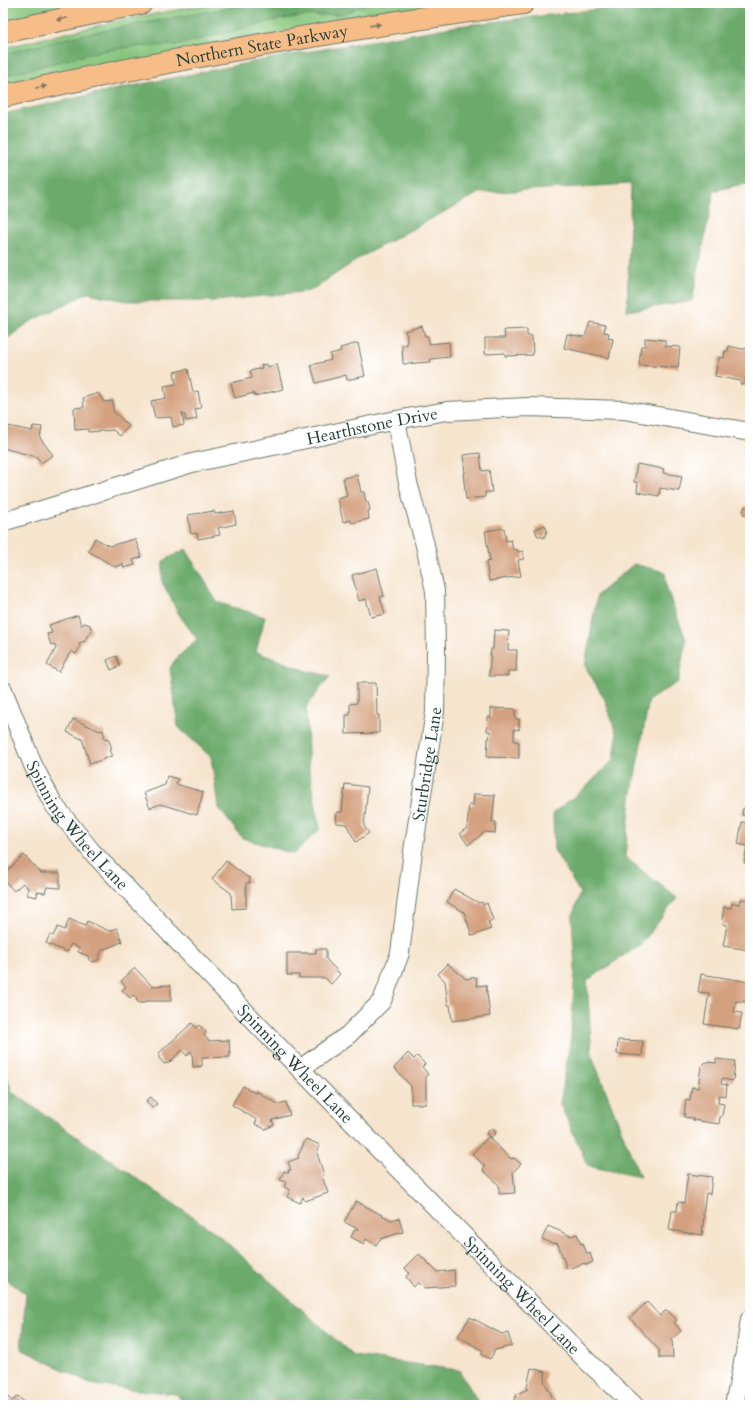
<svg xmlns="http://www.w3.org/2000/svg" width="753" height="1408" viewBox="0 0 753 1408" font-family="Cardo,serif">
  <rect width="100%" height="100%" fill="#fff"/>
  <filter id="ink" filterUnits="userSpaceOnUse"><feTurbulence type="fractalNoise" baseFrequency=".025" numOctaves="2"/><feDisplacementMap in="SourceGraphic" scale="8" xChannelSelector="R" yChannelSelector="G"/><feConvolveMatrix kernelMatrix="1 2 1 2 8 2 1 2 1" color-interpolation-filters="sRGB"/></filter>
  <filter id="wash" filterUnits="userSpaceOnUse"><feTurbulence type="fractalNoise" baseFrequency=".012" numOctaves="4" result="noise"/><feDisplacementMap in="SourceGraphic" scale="16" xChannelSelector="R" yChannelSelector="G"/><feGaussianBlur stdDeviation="0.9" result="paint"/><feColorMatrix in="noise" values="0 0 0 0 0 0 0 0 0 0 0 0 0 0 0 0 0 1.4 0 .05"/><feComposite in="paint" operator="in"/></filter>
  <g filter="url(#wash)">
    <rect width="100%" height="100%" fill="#f6e4cd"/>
    <g fill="#86c57c" stroke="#528158">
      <path d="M3,3H108L3,26Z"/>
      <path d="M214,3H490L3,91V48L121,20Z"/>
    </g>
    <g fill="#6caa6c" stroke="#467450">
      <path d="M255,3H375L367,4L343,14L303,16L276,20L178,45L132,47L101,51L3,76V54L89,33Z"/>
      <path d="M649,3H750V182L714,191L692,301L627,311L631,184L479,193L361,257L310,291L215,301H126L88,293L28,323L3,342V114L107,91L283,56L458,26Z"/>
      <path d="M186,549L217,602L265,617L256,652L307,671L330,676L306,707L309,770L320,829L294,854L242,838L218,807L211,757L178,727L170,668L175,660L197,639L180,616L162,582L163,561Z"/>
      <path d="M634,564L665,572L667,589L686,640L678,682L649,700L631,798L625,857L677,898L642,943L587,981L592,1056L640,1177L588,1166L560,1104L571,1036L575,969L572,918L580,893L554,850L553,813L585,788L614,759L617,736L605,700L585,666L597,595Z"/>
      <path d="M3,1064L12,1092L216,1233L354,1356L459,1370L480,1405H186L176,1394L94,1385L21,1349L26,1294L3,1277Z"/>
    </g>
    <g id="blocks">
      <g fill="#d4a180">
        <path d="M590,322L605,325L604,332L609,333L608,338L613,339L609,358L564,348L567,334L585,337Z"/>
        <path d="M422,326L425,336H428L429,344L449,342L450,357L430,359L431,362L403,364L402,345H407V336L405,331Z"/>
        <path d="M527,329V336H532L533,355L505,356V353L485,354V338H505L504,330Z"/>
        <path d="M645,338L665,340V346L680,347L678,368L639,365L641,346H645Z"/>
        <path d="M358,343L365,376L347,380L346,375L316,383L311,365L331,360L330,354L341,351L340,348Z"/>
        <path d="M729,346L742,349L750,348V386L740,384L741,381L715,376L719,357L724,358L725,351H728Z"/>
        <path d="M267,364L268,367L277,364L283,389L255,396L254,393L235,398L231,383L252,378L250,371L262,368L261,365Z"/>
        <path d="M188,369L193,392L198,391L201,408L195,409L197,419L186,421L185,415H183L182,413L184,425L173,427L171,417L155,418L151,401L166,398L164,386L176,384L174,372Z"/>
        <path d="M98,393L104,402L113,401V411L129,426L120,436L113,430L88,432V429L75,430L74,408L84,407L83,398Z"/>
        <path d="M3,425L32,431L33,426L42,427L40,438L53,455L41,463L37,457L3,448Z"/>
        <path d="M480,453L482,471L489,470L492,492H485V497L466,499L463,473H465L463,455Z"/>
        <path d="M637,464L664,469L663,473L682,476L679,491L660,488L659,496L637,492L638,483L634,482Z"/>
        <path d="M357,475L361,492H364L366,502H368L370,510L368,511L369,519L351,523V520L343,522L338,499L347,496L343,478Z"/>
        <path d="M745,506L750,508V515L748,516L744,515L743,511Z"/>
        <path d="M214,511L215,514L234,511L236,524L218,528L220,535L198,539L197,533L191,534L188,515Z"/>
        <path d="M545,525L547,531L544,538L537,535L535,529Z"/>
        <path d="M504,528L506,541L511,540L513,550L517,549L518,552L523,551L524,559L518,560L521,576L489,581L486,562L490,561L485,531Z"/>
        <path d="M95,538L109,546L135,539L142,557L133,560L135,565L124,568L123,564L115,567L88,551Z"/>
        <path d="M377,568L384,596L380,597L385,614L371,617L366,599L359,601L352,575Z"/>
        <path d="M78,615L81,625L85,623L90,625L92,631L90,634L87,636L85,641L79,643L80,647L76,654L71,651L59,672L47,665L56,648L54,644L51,645L47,634L52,633L49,625Z"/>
        <path d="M494,630L509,631L508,650H517L516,671H508V676H489L491,649H493Z"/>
        <path d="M116,656L120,666L111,670L107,660Z"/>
        <path d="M357,683H376L377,715H379V733L346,734V715H350V704L357,703Z"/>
        <path d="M491,708L515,709V719H519V730L514,729V741L519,742V758L487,757L488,739H489L490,731H487L488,717H491Z"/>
        <path d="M73,719L100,731L103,730L105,739L108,738L112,749L109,750L112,756L90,764L82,739L67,732Z"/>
        <path d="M167,776L178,779L176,784L203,792L197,815L160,804L150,808L144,793L165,785Z"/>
        <path d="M345,784L368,787L364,826L369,833L356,842L346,824L336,823L337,812H342Z"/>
        <path d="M474,794L495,795L492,822H496L495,833L485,832L468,845L460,833L467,828L469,805H473Z"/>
        <path d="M743,808L750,810V816L742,815Z"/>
        <path d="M742,822L750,823V864L744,863L747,846L738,844Z"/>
        <path d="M24,855L41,873H60V888L47,887L45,893L37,892V897L27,895L28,888L23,883L14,891L3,879V875Z"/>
        <path d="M226,861L247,877H249L250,883H246V908L232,909L231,893L212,879Z"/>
        <path d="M454,889L479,903L482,902L483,905L487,903L493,920L488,922L491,929L472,936L464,912L447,902Z"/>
        <path d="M741,899L750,900V950L723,946L727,925L723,924L724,920L722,919L724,907L731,908L732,903L740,904Z"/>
        <path d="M69,919L85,926L87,921L109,931L117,928L122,942L102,950L98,960L93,962L89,960L88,956L78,952L79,948L71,944L67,952L46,943L50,934L53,936L58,927L65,930Z"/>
        <path d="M316,949H326V959L340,974L331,984L325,978H299V975H287V953H316Z"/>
        <path d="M448,964L466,979L476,977L477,986L486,985L490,1016L452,1021L450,1005H448L445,981L438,974Z"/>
        <path d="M135,968L152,986L171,985V1001H146L144,1003H139L136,1000L137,999L133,995L130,998L122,990L126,987L121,981Z"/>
        <path d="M701,974L750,982L746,1002L736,1001L734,1012L742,1013L739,1029L704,1024L709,993L698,992Z"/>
        <path d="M192,1023L196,1028L199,1025L206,1032L204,1035L209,1041L229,1040L230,1057L202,1058V1066L193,1067L192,1053L191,1051L187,1056L182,1050L169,1063L164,1064L159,1058V1053Z"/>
        <path d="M618,1040L643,1041L642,1056L617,1054Z"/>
        <path d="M408,1053L414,1059L417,1056L425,1064L422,1067L428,1074L426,1076V1104H411V1086L394,1068Z"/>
        <path d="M716,1059L735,1061L733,1081L722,1079L721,1084L727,1085L726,1096L719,1095L718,1103L724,1104L722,1116L720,1117L719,1124L693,1120V1118L684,1117L686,1099L690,1100L692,1087L698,1088L701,1066L706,1062L716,1063Z"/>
        <path d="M243,1086L255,1093L256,1091L278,1104L286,1102L290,1115L272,1120L274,1125L265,1129L255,1124L257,1120L232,1105Z"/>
        <path d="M151,1097L157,1104L152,1108L146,1101Z"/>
        <path d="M493,1128L496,1133L490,1138L486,1133Z"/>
        <path d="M488,1137L511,1159L514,1158L521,1164L513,1172L515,1193L499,1194V1185L483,1170L485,1166L472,1154Z"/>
        <path d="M306,1139L320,1145L317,1153L324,1175L322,1176L328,1193L305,1201L303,1197L300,1203L287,1197L290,1190L284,1187L286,1182L280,1180L284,1171L289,1173L288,1170H291L288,1162L299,1158L298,1156Z"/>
        <path d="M688,1174L712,1177L710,1194L706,1193L703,1215L704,1216L702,1235L669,1230L672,1211H677L678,1202L684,1203Z"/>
        <path d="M356,1201L391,1220L399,1218L403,1232L380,1239L376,1245L366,1239L364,1244L351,1237L354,1231L358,1229L344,1222Z"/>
        <path d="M548,1226L571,1236L577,1234L581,1244L583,1243L587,1254L590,1253L593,1262L586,1265L585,1263L567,1269L558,1244L554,1243V1244L542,1239Z"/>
        <path d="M419,1254L437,1272L454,1270L455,1286L424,1288L418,1282L414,1287L406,1277L409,1273L405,1268Z"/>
        <path d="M647,1302L660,1316L665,1311H668L677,1320L674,1322L681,1331L672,1339L673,1358H659V1350L630,1318Z"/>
        <path d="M470,1317L502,1334L508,1333L512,1346L495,1350L490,1359L481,1354L483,1351L458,1336Z"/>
        <path d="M531,1368L546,1372L544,1381L556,1404L520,1405L513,1402L517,1394L528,1389L527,1387Z"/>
        <path d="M3,1392L12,1401L18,1396L26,1404L25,1405H3Z"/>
      </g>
    </g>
  </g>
  <g filter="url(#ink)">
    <use href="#blocks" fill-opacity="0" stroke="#6a776a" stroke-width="1"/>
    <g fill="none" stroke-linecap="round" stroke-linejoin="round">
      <defs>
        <g id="minor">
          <path id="s1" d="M3,522L192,463L396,420L447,411L527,407L624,410L750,432"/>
          <path id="s2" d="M3,690L33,765L54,805L92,852L300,1069L588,1362L634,1405"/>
          <path id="s3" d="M300,1069L348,1035L382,1001L400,953L413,851L435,712L436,652L435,591L425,545L408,483L396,420"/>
          <path d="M734,1405L745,1353L750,1319"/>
        </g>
        <g id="highway">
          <path d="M3,32L141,3"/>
          <path id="s4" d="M3,96C175,58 349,28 523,3"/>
        </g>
      </defs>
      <use href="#minor" stroke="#6a776a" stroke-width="20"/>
      <use href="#highway" stroke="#6a776a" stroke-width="24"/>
      <use href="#minor" stroke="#fff" stroke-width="18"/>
      <use href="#highway" stroke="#f7bd88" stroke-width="22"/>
    </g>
    <defs><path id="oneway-solid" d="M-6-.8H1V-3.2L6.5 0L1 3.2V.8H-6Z"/></defs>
    <g fill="#80775a">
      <use href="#oneway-solid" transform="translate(62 19) rotate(168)"/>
      <use href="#oneway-solid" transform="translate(375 25) rotate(-9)"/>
      <use href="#oneway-solid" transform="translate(41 87) rotate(-12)"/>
    </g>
  </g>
  <g text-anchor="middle" stroke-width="4" stroke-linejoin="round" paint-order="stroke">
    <g font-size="17" fill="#1f3d34" stroke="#fff">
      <text dy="6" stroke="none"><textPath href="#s4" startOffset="264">Northern State Parkway</textPath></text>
      <text dy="6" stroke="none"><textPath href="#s1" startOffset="382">Hearthstone Drive</textPath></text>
      <text dy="6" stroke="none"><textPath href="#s3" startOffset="349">Sturbridge Lane</textPath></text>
      <text dy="6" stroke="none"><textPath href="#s2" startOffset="156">Spinning Wheel Lane</textPath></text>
      <text dy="6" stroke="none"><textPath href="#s2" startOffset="480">Spinning Wheel Lane</textPath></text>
      <text dy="6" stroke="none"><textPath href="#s2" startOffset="804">Spinning Wheel Lane</textPath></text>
    </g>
  </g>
  <rect width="753" height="1408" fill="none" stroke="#fff" stroke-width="16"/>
</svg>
